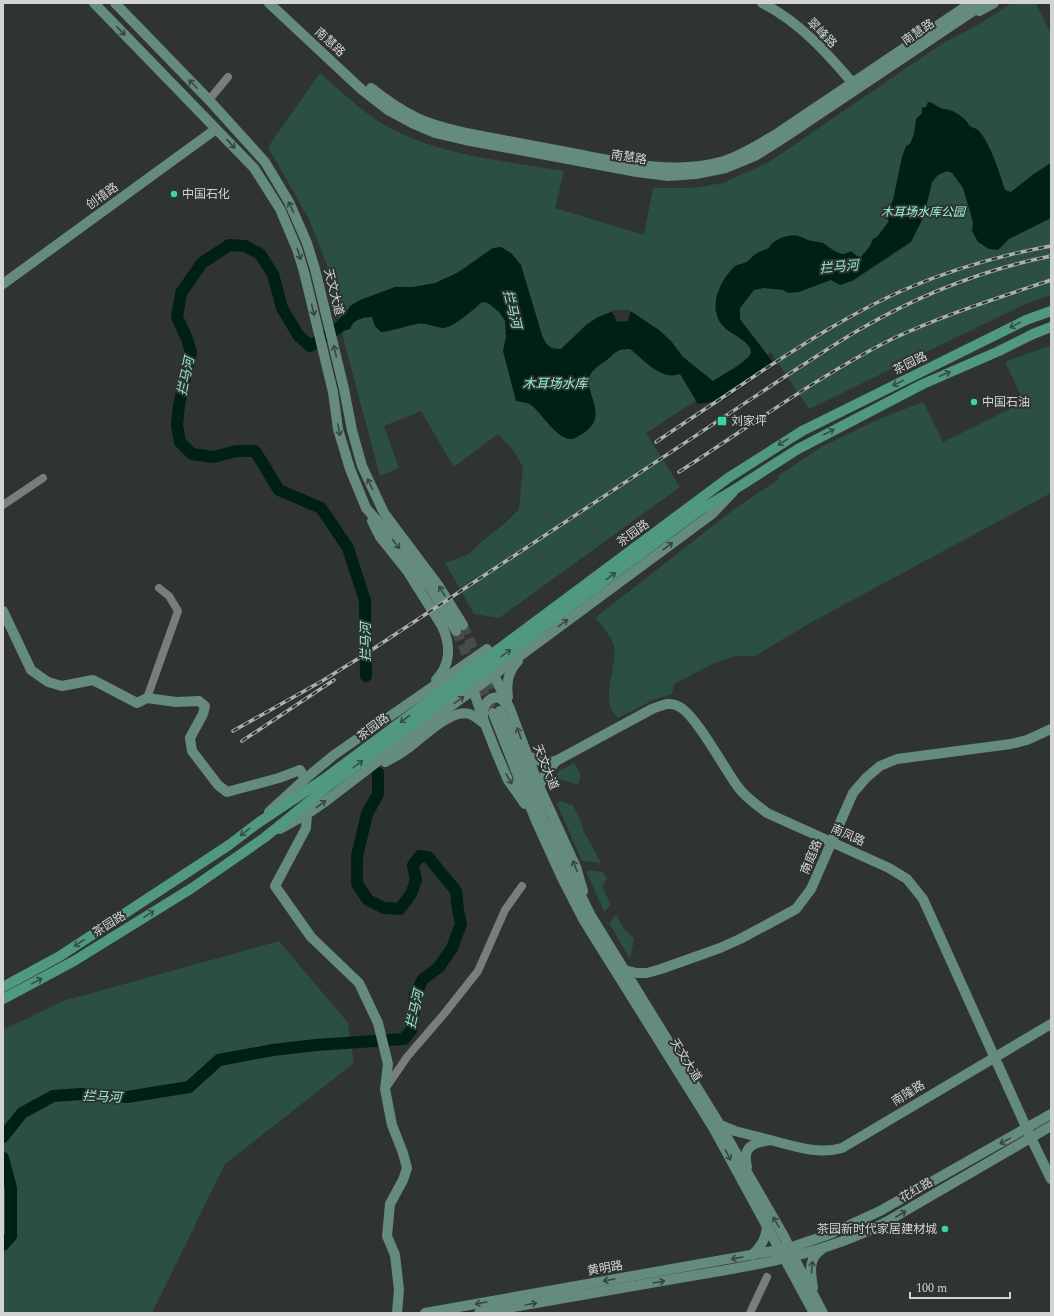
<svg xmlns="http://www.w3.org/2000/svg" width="1054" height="1316" viewBox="0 0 1054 1316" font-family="Spectral,'Noto Sans SC',serif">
  <rect width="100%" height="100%" fill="#2f3432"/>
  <g fill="#2b4f41">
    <path d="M1012,3H1036L1051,34V295L1023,305L809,409L771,352L646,433L680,487L499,618L474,614L445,563L469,554L480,543L504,524L519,509L523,467L513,450L498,434L454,467L421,411L384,426L399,468L380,476L345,345L327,265L309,219L268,147L320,73C342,92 364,114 390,128C443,156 506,161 564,171L555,208L644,235L653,188H694L723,183L769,162L943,43L976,26Z"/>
    <path d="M1051,345V493L810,623L755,656H735L714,663L674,684L672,694L655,699L618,718C598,702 618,666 614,646C611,635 602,626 595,618L733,510L779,479L778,476L821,447L879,419L923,402L943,442L1024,402L1005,362Z"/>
    <path d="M574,763L581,776L578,785L556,778L557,772Z"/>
    <path d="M559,801L573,805L582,824L583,830L601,863L582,861L557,804Z"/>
    <path d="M588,870L602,872L607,878L602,887L611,905L604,912L587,873Z"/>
    <path d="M616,915C619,919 620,923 623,927C626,932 631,934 634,939L630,959L609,923Z"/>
    <path d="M279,941L348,1023L354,1063L225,1164L152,1313H3V1030L63,1001Z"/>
  </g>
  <path fill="#001f15" d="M928,102C935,103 939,109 945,109C953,110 961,115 966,121C968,122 968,125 970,126C972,128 976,128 978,130C990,142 1000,174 1005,190L1011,192L1035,173L1051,163V218L1009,239L998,250L989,249L978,242L972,231L973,222L963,188L952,173L947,171L938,175L932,182L924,216L911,242L852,281L840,285L831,280L799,292L788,293L783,290L764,288L754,290L740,308V319L775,365L724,400L698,404L680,374C661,381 644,360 630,349C617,349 616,352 607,360C602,363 596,367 592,372C578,391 618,418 575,438C560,445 542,413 531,405C527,402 521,402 516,401L503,351L506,337L505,321L499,312L488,303L482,302C474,309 454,327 444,328C435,328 427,322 417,324C404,326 393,331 381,332L375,326L372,317C362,317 353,320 350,329L342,331L339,319L347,312L350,306L360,300L395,287H413L435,283L457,273L493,248L501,247L511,253L521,265L542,335C546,345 549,349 561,349L586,325L598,317L611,312H632L659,330L671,341L683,357L713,381C720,376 751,360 751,352C751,342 731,334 725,328C706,310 719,281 735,266C738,264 740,265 744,263C748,262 750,259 753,256C757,252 764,250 769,248C771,243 776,240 781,238C792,234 797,234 808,240C812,242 818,241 823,243C829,247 835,252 842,254C846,254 848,252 851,251L857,256L861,257L870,246L873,239L877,237L889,221L885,218L893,200L902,157L906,146L910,144L914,134L916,119L922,113V108L926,107Z"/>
  <path fill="#2f3432" d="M611,310H631L628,321L617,322Z"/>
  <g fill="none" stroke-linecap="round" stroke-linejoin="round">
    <g stroke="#001f15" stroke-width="12">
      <path d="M351,315L341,326L310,346L298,335L282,308L273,274L260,254L245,246L229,245L202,263L181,293L177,317L187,339L191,352L179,405L177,425L180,442L192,454L214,457L236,451H255L279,490L321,508L348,548L365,601L366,676"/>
      <path d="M3,1137L22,1113L53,1096L81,1094L127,1097L189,1087L219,1060L273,1050L316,1045L404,1039L412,1029L415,995L423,979L439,967L452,948L461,924L458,910L456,891L428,857L420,856L413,865L416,880L411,894L400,909L384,908L368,900L357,884V856L367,814L378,794V773"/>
      <path d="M3,1158L11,1188V1236L3,1245"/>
    </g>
    <g stroke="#474c4a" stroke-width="10" stroke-dasharray="10 5" stroke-linecap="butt">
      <path d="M463,625L500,711"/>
      <path d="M456,631L493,713"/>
    </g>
    <g stroke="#787e7b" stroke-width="8">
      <path d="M209,100L228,77"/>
      <path d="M3,505L43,478"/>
      <path d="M147,698L178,611L169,596L159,588"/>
      <path d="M385,1089L407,1057L444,1014L478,971L505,910L522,886"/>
      <path d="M750,1313L767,1277"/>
    </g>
    <g stroke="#648b7e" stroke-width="10">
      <path d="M94,3L254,168L280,209L297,249L304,272L333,392L338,429L350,469L366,508L387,532L431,589L456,631"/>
      <path d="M115,3L209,100L265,162L289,202L307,243L315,269L344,389L352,430L362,466L384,513L438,585L463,625"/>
      <path d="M269,3L361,89L388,110L414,124L435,133L465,140L637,172L668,176L696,174L726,168L755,156L782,139L985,3"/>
      <path d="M762,3C800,22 829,55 856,87"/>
      <path d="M979,11L994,3"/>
      <path d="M371,88C385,99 399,109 415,117C431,125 449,129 466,133C503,140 540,147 577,154C625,163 675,175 724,161C743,155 761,143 778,133L971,3"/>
      <path d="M3,284L216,129"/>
      <path d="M372,521L380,537L408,572L442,626C451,645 451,665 436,680"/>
      <path d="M3,611L31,670L48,682L62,686L93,680L137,703L147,698L176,702L199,701L205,706L203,714L190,738L192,751L218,785L227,792L279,778L300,770L305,779"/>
      <path d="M471,684L485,724L496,752L508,780L525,804"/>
      <path d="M508,697C506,683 508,672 518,661"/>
      <path d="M500,711L543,819L591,916L720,1125L785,1238L793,1256L823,1313"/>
      <path d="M493,713L536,821L562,878L583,919L714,1129L814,1313"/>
      <path d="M483,715C482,707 489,695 499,698C502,699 504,702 507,705"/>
      <path d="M528,756L545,763L556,761L652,709C661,706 669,701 678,706C695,713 725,770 738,787C746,798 757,805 767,813L889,868L907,879L923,899L1031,1138L1051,1179"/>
      <path d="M385,762C391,759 398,755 404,751C420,741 452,705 472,715C476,717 481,721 485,724"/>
      <path d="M539,786L545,775L556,761"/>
      <path d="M269,812L305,779L334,755L487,649L494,675L510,709L539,786L576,867L583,891"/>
      <path d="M307,814L306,828L275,886L311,937L359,983L378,1023L388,1064L385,1089L392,1125L403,1153L407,1168L403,1180L390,1204L387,1236L395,1255L399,1290L397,1313"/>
      <path d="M280,829L307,814L326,801L437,716L494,675L712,514L733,492"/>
      <path d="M624,970L637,973H647L661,969L720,948L740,939L796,909L811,889L853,793L866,778L880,766L897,759L1011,744L1027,740L1051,729"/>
      <path d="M720,1125L735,1131L770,1140C752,1143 742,1147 747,1167"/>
      <path d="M770,1140C794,1146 818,1155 842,1148L1051,1024"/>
      <path d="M752,1255C761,1247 766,1239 767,1226"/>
      <path d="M813,1288C811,1273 807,1259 822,1249"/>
      <path d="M425,1313L789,1248L830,1234L880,1211L1051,1114"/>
      <path d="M479,1313C546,1301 613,1290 679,1278C751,1266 821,1256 886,1222L1051,1126"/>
    </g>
    <g stroke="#509881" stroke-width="10">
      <path d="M3,987L60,956L229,845L258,823L324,779L728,478L802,431L1026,320L1051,311"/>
      <path d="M3,999L74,961L192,888L264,838L326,788L700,510L737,488L798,449L923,384L999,351L1033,334L1051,327"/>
    </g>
    <defs>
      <g id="rail">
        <path d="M656,442C691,418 727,395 762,371C808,341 855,311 906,289C953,269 1002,255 1051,246"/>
        <path d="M679,472C749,427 818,376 892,339C943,315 998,298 1051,280"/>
        <path d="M233,731L322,681L364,655L792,372C816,357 839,341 864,327C922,294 986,269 1051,256"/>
        <path d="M242,741L334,680"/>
      </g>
    </defs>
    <use href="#rail" stroke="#acb0af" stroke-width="3.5"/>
    <use href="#rail" stroke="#2f3432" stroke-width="2" stroke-dasharray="6" stroke-linecap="butt"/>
  </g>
  <defs><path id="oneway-shaft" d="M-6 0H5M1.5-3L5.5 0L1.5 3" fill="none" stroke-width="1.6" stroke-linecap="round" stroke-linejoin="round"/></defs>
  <g stroke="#3a4541">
    <use href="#oneway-shaft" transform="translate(121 31) rotate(46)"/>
    <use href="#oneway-shaft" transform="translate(193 84) rotate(-134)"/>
    <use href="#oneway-shaft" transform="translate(231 144) rotate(47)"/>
    <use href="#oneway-shaft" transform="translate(291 207) rotate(-115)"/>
    <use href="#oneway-shaft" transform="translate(299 254) rotate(72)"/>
    <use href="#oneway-shaft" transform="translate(313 310) rotate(76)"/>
    <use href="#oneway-shaft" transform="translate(335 351) rotate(-103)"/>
    <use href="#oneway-shaft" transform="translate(339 430) rotate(78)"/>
    <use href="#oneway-shaft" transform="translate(370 484) rotate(-115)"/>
    <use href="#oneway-shaft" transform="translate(396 544) rotate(52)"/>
    <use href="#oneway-shaft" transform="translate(668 546) rotate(-37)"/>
    <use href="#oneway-shaft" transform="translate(442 591) rotate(-121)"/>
    <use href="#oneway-shaft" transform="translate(563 623) rotate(-36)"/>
    <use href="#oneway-shaft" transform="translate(459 700) rotate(-35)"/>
    <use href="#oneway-shaft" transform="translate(519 733) rotate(-110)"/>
    <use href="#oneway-shaft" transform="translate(509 779) rotate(61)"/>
    <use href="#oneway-shaft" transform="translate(321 804) rotate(-36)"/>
    <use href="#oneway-shaft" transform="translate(575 866) rotate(-112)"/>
    <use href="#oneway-shaft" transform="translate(1005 1141) rotate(151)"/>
    <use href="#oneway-shaft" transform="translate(728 1155) rotate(62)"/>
    <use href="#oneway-shaft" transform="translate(901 1214) rotate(-30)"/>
    <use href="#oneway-shaft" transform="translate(776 1222) rotate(-120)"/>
    <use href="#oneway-shaft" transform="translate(737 1258) rotate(170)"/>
    <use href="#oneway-shaft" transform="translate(812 1267) rotate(-85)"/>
    <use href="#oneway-shaft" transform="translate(609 1280) rotate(170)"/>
    <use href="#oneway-shaft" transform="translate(659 1282) rotate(-10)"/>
    <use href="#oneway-shaft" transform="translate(481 1303) rotate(170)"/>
    <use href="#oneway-shaft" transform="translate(531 1304) rotate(-10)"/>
  </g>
  <g stroke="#374d46">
    <use href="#oneway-shaft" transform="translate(1015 325) rotate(154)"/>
    <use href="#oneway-shaft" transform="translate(945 374) rotate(-23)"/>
    <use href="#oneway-shaft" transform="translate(898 383) rotate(154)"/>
    <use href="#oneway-shaft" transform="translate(829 432) rotate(-28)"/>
    <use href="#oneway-shaft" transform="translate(783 442) rotate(147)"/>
    <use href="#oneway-shaft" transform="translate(611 576) rotate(-37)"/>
    <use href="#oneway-shaft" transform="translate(506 653) rotate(-36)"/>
    <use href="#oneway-shaft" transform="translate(405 719) rotate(143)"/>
    <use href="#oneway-shaft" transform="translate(358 764) rotate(-37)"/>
    <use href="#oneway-shaft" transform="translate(245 832) rotate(142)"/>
    <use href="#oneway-shaft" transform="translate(149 914) rotate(-32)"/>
    <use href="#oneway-shaft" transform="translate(79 943) rotate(147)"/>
    <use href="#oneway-shaft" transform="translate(37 981) rotate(-28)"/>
  </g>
  <g fill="#38d4a6" stroke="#2f3432" stroke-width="1.5">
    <circle cx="174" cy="194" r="4"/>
    <circle cx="974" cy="402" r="4"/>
    <rect x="717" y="416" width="10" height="10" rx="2"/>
    <circle cx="945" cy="1229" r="4"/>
  </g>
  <g text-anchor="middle" stroke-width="4" stroke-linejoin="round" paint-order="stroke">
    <g font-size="12" fill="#d1d4d3" stroke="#2f3432">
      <text transform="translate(918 32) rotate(-34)" y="4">南慧路</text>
      <text transform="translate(822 33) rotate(45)" y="4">翠峰路</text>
      <text transform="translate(330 42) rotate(43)" y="4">南慧路</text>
      <text transform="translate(629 157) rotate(9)" y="4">南慧路</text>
      <text transform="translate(102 196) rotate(-36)" y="4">创禧路</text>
      <text transform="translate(334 292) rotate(76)" y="4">天文大道</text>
      <text transform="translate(910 363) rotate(-26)" y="4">茶园路</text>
      <text transform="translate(633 533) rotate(-36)" y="4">茶园路</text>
      <text transform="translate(373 727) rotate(-37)" y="4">茶园路</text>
      <text transform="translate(546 767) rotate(68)" y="4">天文大道</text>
      <text transform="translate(848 835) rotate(24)" y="4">南凤路</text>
      <text transform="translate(811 857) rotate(-67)" y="4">南庭路</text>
      <text transform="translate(109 924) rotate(-32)" y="4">茶园路</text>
      <text transform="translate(686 1060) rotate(58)" y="4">天文大道</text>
      <text transform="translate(908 1093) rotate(-31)" y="4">南隆路</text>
      <text transform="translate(916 1190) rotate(-30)" y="4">花红路</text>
      <text transform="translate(605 1268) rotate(-10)" y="4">黄明路</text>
    </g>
    <g font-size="12" fill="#d1d4d3" stroke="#2f3432" text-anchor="start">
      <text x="182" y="198">中国石化</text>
      <text x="982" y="406">中国石油</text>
      <text x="731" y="425">刘家坪</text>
      <text x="937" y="1233" text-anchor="end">茶园新时代家居建材城</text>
    </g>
    <g font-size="12" font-style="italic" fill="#95f6d2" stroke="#2f3432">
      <text x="923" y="216">木耳场水库公园</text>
    </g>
    <g font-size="13" font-style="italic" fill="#91f1cd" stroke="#2f3432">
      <text transform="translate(839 266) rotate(-5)" y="5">拦马河</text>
      <text transform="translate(513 309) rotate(76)" y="5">拦马河</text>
      <text transform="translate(185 376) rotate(-78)" y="5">拦马河</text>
      <text x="555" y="388">木耳场水库</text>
      <text transform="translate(365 642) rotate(-90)" y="5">拦马河</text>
      <text transform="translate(414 1009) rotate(-77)" y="5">拦马河</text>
      <text transform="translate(102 1096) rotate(3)" y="5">拦马河</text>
    </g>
  </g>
  <rect width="1054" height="1316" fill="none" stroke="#d1d4d3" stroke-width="8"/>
  <path d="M910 1292v6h100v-6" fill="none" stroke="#d1d4d3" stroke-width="2"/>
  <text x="916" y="1292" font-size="12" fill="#d1d4d3" stroke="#2f3432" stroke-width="3" paint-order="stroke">100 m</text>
</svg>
